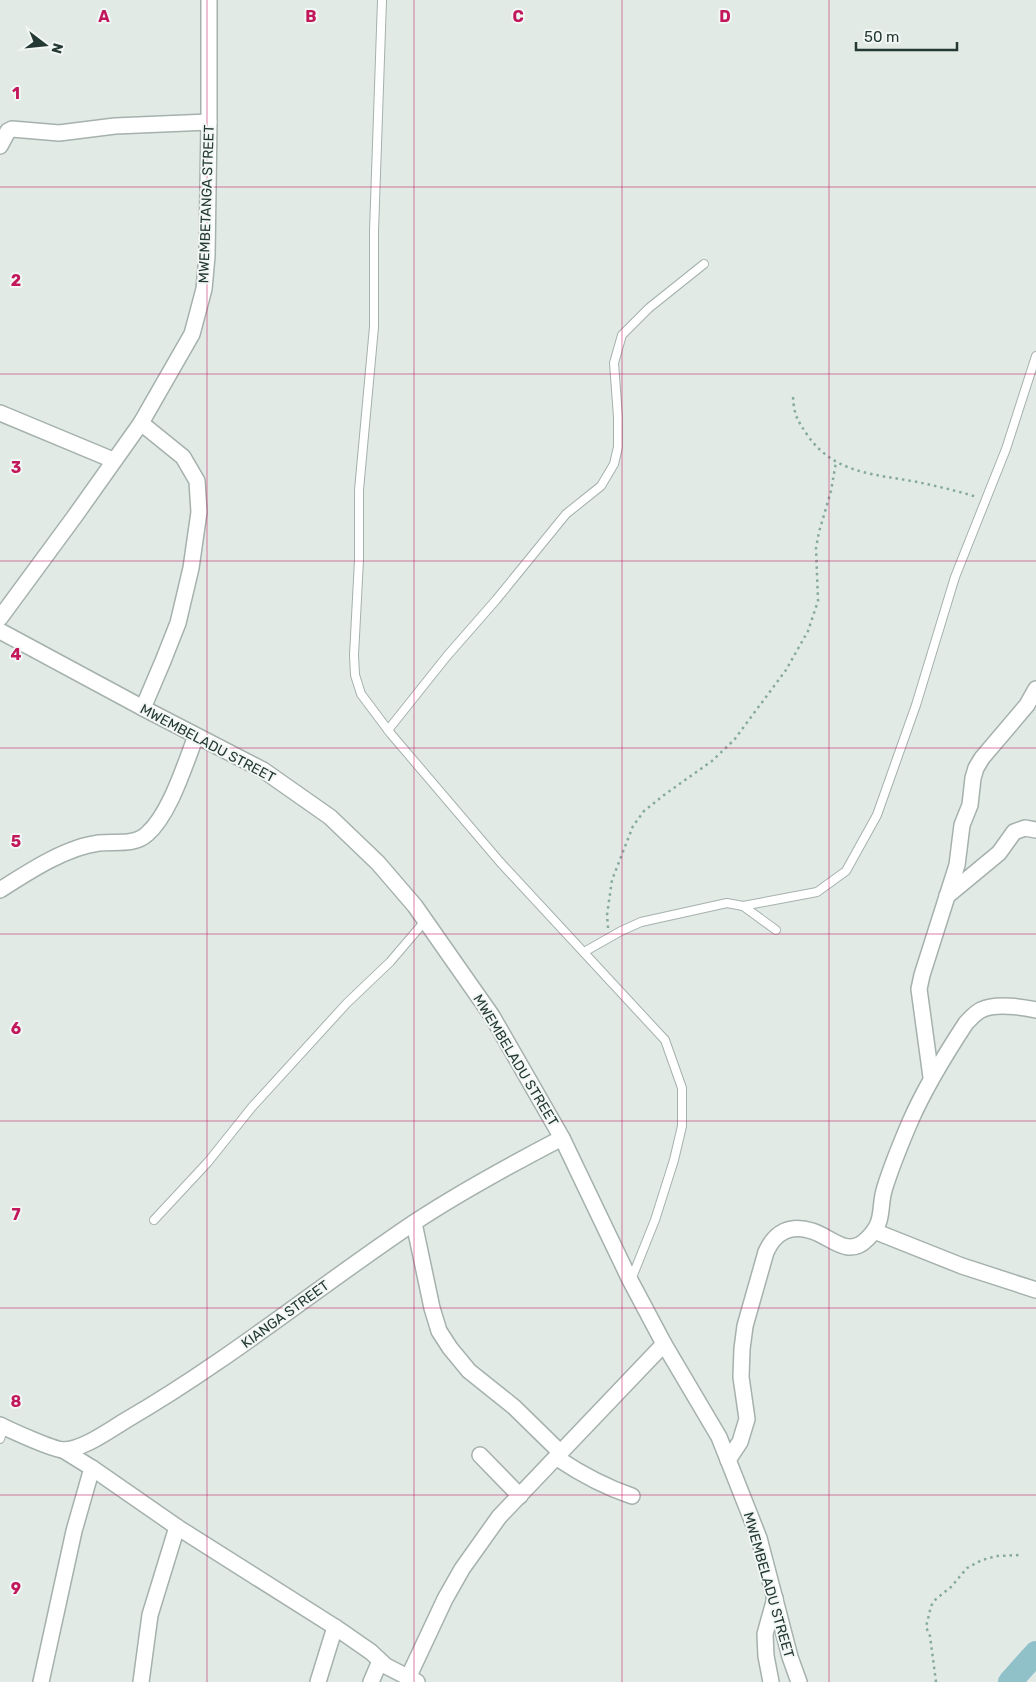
<svg xmlns="http://www.w3.org/2000/svg" width="1036" height="1682" viewBox="0 0 1036 1682" font-family="Rubik,sans-serif">
  <rect width="100%" height="100%" fill="#e2eae6"/>
  <g fill="none" stroke-linecap="round" stroke-linejoin="round">
    <path stroke="#90c1c9" stroke-width="24" d="M1010,1682L1036,1653"/>
    <defs>
      <g id="service">
        <path d="M382,0L374,231V327L359,490V560L354,655L355,675L361,694L391,734L500,862L665,1040L682,1088V1126L674,1160L655,1220L631,1280"/>
        <path d="M388,730L447,656L496,600L566,514L601,486L614,464L618,447V417L614,363L622,335L649,308L704,264"/>
        <path d="M743,906L817,892L846,871L877,815L916,705L955,577L1006,449L1036,356"/>
        <path d="M584,952L621,931L641,922L727,903L743,906L776,930"/>
        <path d="M154,1220L208,1162L252,1107L347,1003L390,962L425,921"/>
        <path d="M0,1439L4,1427"/>
      </g>
      <g id="minor">
        <path d="M0,146L8,131L12,129L59,133L115,126L209,122"/>
        <path d="M0,413L113,460"/>
        <path d="M141,423L183,457L197,481L199,512L191,568L178,623L163,661L143,708"/>
        <path d="M0,890C28,872 66,847 99,843C115,841 134,846 147,834C170,814 185,764 196,736"/>
        <path d="M947,896L999,853L1014,832L1025,828L1036,830"/>
        <path d="M931,1077L919,989L922,975L957,865L962,825L970,805L973,778L976,768L982,758L1027,705L1036,689"/>
        <path d="M414,1223L432,1308L439,1331L450,1348L469,1371L514,1407L561,1453"/>
        <path d="M874,1231L962,1266L1036,1290"/>
        <path d="M0,1425C12,1431 52,1449 63,1450C83,1450 111,1429 128,1419C228,1361 318,1287 415,1222C462,1191 512,1164 562,1138"/>
        <path d="M63,1450L92,1468L177,1527L335,1627L371,1652L386,1666L417,1682"/>
        <path d="M480,1455L520,1496"/>
        <path d="M557,1458C581,1474 605,1487 632,1496"/>
        <path d="M728,1460L740,1442L747,1419L741,1377L742,1349L745,1326L766,1252C775,1232 790,1224 812,1231C830,1236 848,1259 867,1239C886,1221 878,1208 885,1187C892,1165 901,1143 910,1122C925,1087 945,1055 966,1023C971,1018 975,1013 981,1010C995,1003 1022,1007 1036,1010"/>
        <path d="M408,1678L445,1599L462,1569L499,1517L664,1344"/>
        <path d="M41,1682L74,1531L92,1468"/>
        <path d="M141,1682L150,1615L177,1527"/>
        <path d="M318,1682L335,1627"/>
        <path d="M371,1682L380,1661"/>
        <path d="M771,1682L766,1656L765,1634L775,1598"/>
      </g>
      <g id="tertiary">
        <path d="M0,618L75,516L141,423L192,334L204,289L207,256L209,122V0"/>
        <path d="M0,631L143,708L263,770L330,817L378,863L415,906L492,1016L562,1138L630,1280L664,1344L719,1437L759,1538L790,1657L799,1682"/>
      </g>
    </defs>
    <use href="#service" stroke="#a5b1ad" stroke-width="10"/>
    <use href="#minor" stroke="#a5b1ad" stroke-width="18"/>
    <use href="#tertiary" stroke="#a5b1ad" stroke-width="18"/>
    <g stroke="#86aa9e" stroke-width="2.5" stroke-dasharray="2.5 4" stroke-linecap="butt">
      <path d="M793,397C794,416 798,421 808,436C835,474 875,474 917,482C937,486 957,491 977,497"/>
      <path d="M608,928L607,915L612,880L633,826L644,811L664,795L712,761L734,740L786,670L808,631L818,601L816,548L819,532L831,491L836,462"/>
      <path d="M936,1682L930,1636L926,1627L931,1606L936,1599L951,1587L967,1568L982,1560L997,1556L1020,1555"/>
    </g>
    <use href="#service" stroke="#fff" stroke-width="8"/>
    <use href="#minor" stroke="#fff" stroke-width="15"/>
    <use href="#tertiary" stroke="#fff" stroke-width="15"/>
  </g>
  <path fill="none" stroke="#c2185b" stroke-width="1" stroke-opacity="0.55" d="M207,0V1682M414,0V1682M622,0V1682M829,0V1682M0,187H1036M0,374H1036M0,561H1036M0,748H1036M0,934H1036M0,1121H1036M0,1308H1036M0,1495H1036"/>
  <g text-anchor="middle" stroke-width="4" stroke-linejoin="round" paint-order="stroke">
    <g font-size="14" fill="#243933" stroke="#f2f7f5">
      <text transform="translate(206 204) rotate(-88)" y="5">MWEMBETANGA STREET</text>
      <text transform="translate(208 743) rotate(28)" y="5">MWEMBELADU STREET</text>
      <text transform="translate(516 1060) rotate(59)" y="5">MWEMBELADU STREET</text>
      <text transform="translate(285 1314) rotate(-36)" y="5">KIANGA STREET</text>
      <text transform="translate(769 1585) rotate(74)" y="5">MWEMBELADU STREET</text>
    </g>
  </g>
  <g font-size="16" text-anchor="middle" font-weight="bold" fill="#c2185b" stroke="#f2f7f5" stroke-width="4" stroke-linejoin="round" paint-order="stroke">
    <text x="104" y="22">A</text>
    <text x="311" y="22">B</text>
    <text x="518" y="22">C</text>
    <text x="725" y="22">D</text>
    <text x="16" y="99">1</text>
    <text x="16" y="286">2</text>
    <text x="16" y="473">3</text>
    <text x="16" y="660">4</text>
    <text x="16" y="847">5</text>
    <text x="16" y="1034">6</text>
    <text x="16" y="1220">7</text>
    <text x="16" y="1407">8</text>
    <text x="16" y="1594">9</text>
  </g>
  <g transform="translate(45 45) rotate(106)" stroke="#f2f7f5" stroke-width="4" paint-order="stroke">
  <path d="M0-4L9 19L0 12L-9 19Z" fill="#243933"/>
  <text y="-8" font-size="14" font-weight="bold" text-anchor="middle" fill="#243933">N</text>
  </g>
  <path d="M856 42v8h101v-8" fill="none" stroke="#243933" stroke-width="2.5"/>
  <text x="864" y="42" font-size="15" fill="#243933" stroke="#f2f7f5" stroke-width="4" paint-order="stroke">50 m</text>
</svg>
